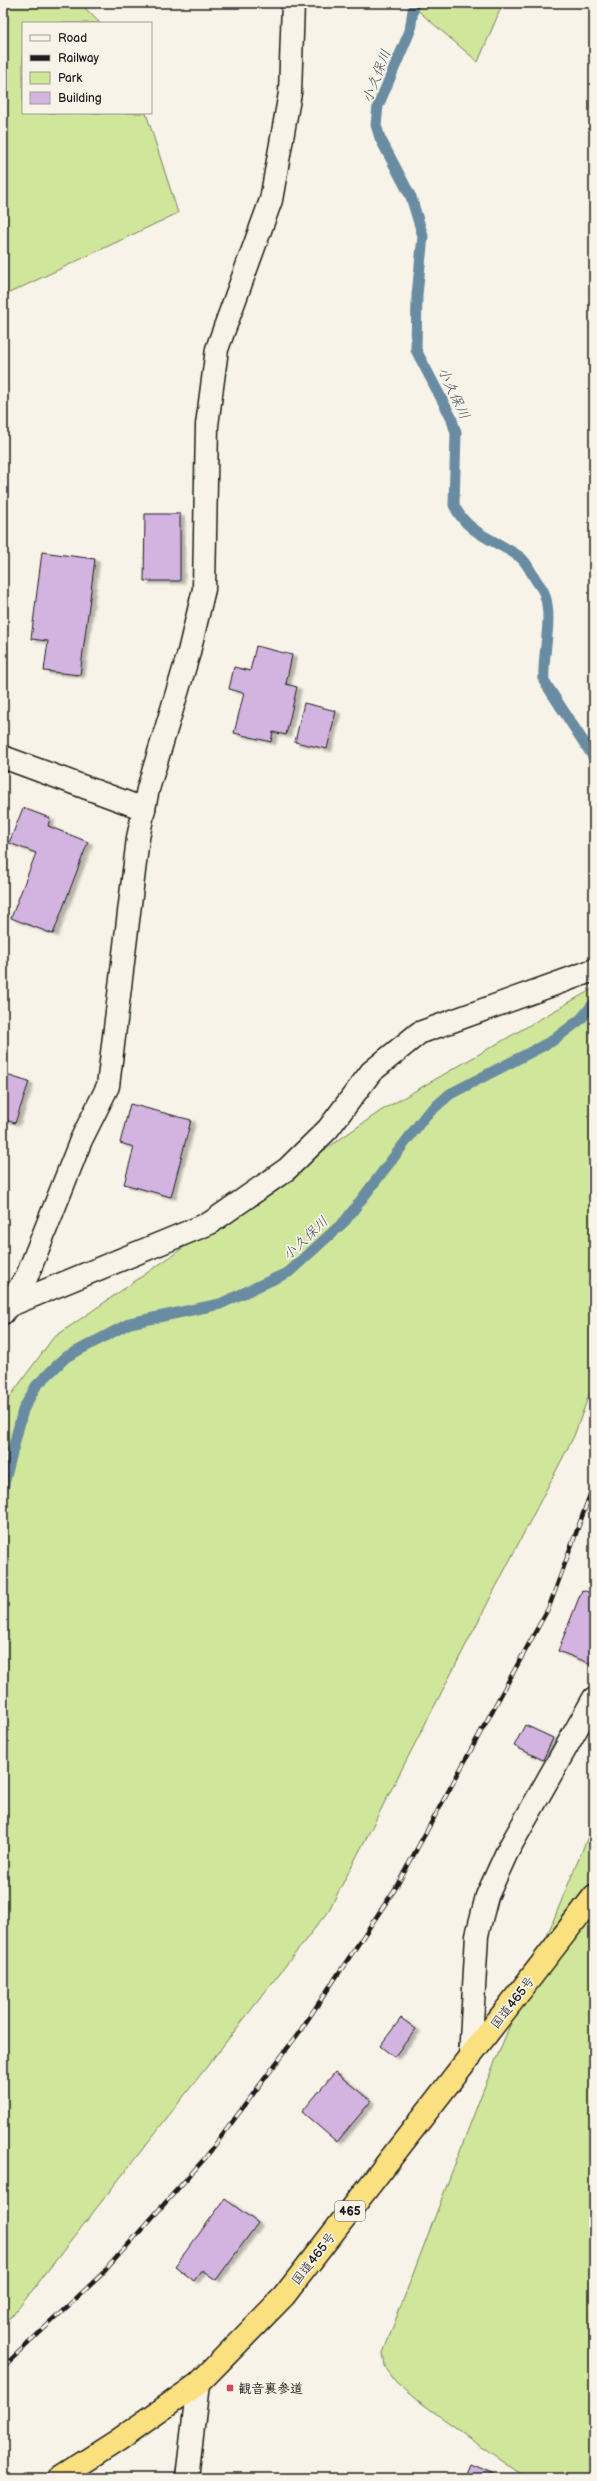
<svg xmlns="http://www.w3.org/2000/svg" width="597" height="2481" viewBox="0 0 597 2481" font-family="'Balsamiq Sans','Klee One',sans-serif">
  <defs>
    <filter id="shadow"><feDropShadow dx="4.5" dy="2.5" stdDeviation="1" flood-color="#0004"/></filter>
  </defs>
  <rect width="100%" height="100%" fill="#f7f3e8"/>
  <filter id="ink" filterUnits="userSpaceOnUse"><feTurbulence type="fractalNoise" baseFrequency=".025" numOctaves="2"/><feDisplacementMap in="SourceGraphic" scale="8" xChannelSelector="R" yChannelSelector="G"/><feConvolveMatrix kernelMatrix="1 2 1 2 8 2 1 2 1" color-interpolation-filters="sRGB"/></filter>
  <g filter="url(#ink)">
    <g fill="#d0e69b" stroke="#76815c">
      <path d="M3,3H80L100,23H23V113H146L178,213L3,296Z"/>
      <path d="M409,3H503L478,62Z"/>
      <path d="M594,988V1381L574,1436L329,1910L3,2328V1406L53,1338L382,1110Z"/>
      <path d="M594,1822V2478H526L420,2402L396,2382L385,2367L383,2353L482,2093Z"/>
    </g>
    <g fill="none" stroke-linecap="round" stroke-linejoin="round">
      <g stroke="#698ca2" stroke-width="11">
        <path d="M414,3L410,31L378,106L376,125L380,138L411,197L423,236L417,295L416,350L451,417L456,433L454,505C467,534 496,540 520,557C527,562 531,573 536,580C539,585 544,590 545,596C553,621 542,655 544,681L594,758"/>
        <path d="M3,1488L23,1410L36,1386L66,1357L130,1323L220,1304L289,1272L345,1221L426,1115L450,1094L552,1041L581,1019L594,1003"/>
      </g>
    </g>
    <g fill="#d3b4e1" stroke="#1c1c1c" filter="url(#shadow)">
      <path d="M145,514H180V581H144Z"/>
      <path d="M42,552L95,559L80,675L44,671L48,641L31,639Z"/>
      <path d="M256,646L292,655L286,684L297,687L286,735L273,732L271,742L234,733L244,693L229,689L234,667L250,671Z"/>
      <path d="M304,703L336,711L327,749L295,742Z"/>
      <path d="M23,808L50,818L48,826L88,842L53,934L11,918L36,853L9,843Z"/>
      <path d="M3,1074L29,1082L15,1123L3,1119Z"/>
      <path d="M130,1104L191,1120L171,1197L124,1184L134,1147L120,1143Z"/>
      <path d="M582,1590L594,1594V1665L558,1651Z"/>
      <path d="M525,1725L553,1738L543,1760L514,1746Z"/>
      <path d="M401,2018L416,2029L394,2057L380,2046Z"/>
      <path d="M335,2072L371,2101L337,2142L302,2112Z"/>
      <path d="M225,2199L258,2223L216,2280L202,2270L194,2281L175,2266Z"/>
      <path d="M470,2464L502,2478H464Z"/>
    </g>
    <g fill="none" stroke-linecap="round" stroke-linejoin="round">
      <defs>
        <g id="minor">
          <path d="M3,757L144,809"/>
          <path d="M8,1306L210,1223L287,1169L328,1129L371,1072L419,1033L594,970"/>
          <path d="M3,1313L27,1276L81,1140L108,1086L138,838L148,789L188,656L204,589L207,425L217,349L271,200L290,93L293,3"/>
          <path d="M470,2057L477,1935L487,1896L507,1852L594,1698"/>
          <path d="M187,2478L198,2384"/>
        </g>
        <path id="highway" d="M59,2478L117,2441L198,2384L284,2296L594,1896"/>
      </defs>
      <use href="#minor" stroke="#1c1c1c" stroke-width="25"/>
      <use href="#highway" stroke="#1c1c1c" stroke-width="25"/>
      <use href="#minor" stroke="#f7f3e8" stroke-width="22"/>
      <use href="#highway" stroke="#fbe080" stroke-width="22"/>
      <defs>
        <path id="rail" d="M3,2367L101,2275L206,2157L298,2034L395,1889L549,1607L594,1484"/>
      </defs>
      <use href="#rail" stroke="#1c1c1c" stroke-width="4.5"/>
      <use href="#rail" stroke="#f7f3e8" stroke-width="3" stroke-dasharray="9" stroke-linecap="butt"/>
    </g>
  </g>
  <rect fill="#d1495b" stroke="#f7f3e8" stroke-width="1.5" x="226" y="2384" width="8" height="8" rx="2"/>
  <g text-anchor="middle" stroke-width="3.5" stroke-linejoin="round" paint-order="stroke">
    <rect fill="#f7f3e8" stroke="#5e5c59" stroke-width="1" x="335" y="2201" width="30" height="20" rx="3"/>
    <g font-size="12" font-weight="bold" fill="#1c1c1c">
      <text x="350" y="2215">465</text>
    </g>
    <g font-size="13" fill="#1c1c1c" stroke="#f7f3e8">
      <text transform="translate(512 2002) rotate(-52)" y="5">国道465号</text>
      <text transform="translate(313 2258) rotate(-52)" y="5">国道465号</text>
    </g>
    <g font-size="13" font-weight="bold" fill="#1c1c1c" stroke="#f7f3e8" text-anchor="start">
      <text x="238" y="2393">観音裏参道</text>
    </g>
    <g font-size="14" font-style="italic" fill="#42545f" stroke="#f7f3e8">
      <text transform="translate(376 76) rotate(-69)" y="5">小久保川</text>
      <text transform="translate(454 393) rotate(65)" y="5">小久保川</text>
      <text transform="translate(305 1238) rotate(-43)" y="5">小久保川</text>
    </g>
  </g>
  <rect width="597" height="2481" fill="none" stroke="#f7f3e8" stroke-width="16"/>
  <rect x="8" y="8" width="581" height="2465" fill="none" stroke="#1c1c1c" stroke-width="1.5" filter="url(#ink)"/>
  <rect x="22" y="22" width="130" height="92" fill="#f7f3e8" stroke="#9f9d96"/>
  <rect x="30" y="35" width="20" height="6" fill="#f7f3e8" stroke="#9f9d96"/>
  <text x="58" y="42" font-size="12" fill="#1c1c1c">Road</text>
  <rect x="30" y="55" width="20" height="6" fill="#1c1c1c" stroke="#9f9d96"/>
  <text x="58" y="62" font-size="12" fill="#1c1c1c">Railway</text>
  <rect x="30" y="72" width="20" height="12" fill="#d0e69b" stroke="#9f9d96"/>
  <text x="58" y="82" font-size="12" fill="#1c1c1c">Park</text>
  <rect x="30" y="92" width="20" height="12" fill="#d3b4e1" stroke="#9f9d96"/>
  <text x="58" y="102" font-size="12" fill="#1c1c1c">Building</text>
</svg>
